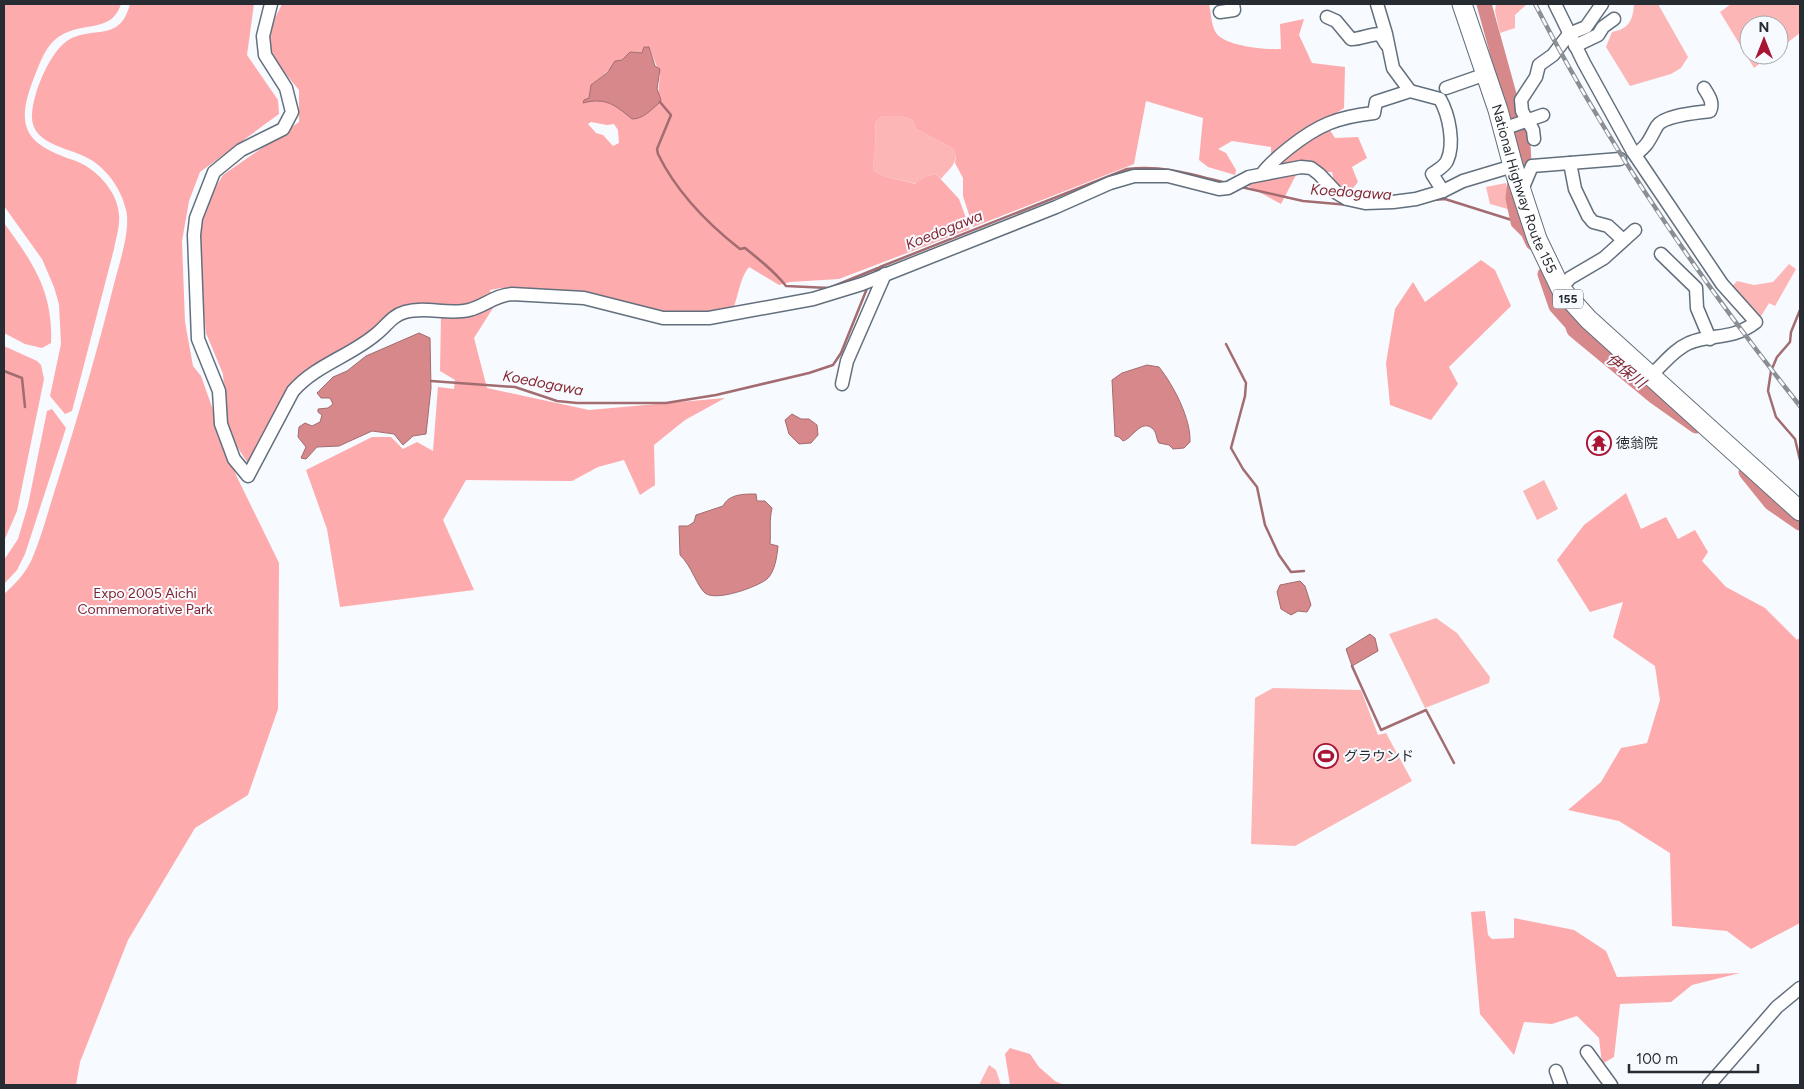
<svg xmlns="http://www.w3.org/2000/svg" width="1804" height="1089" viewBox="0 0 1804 1089" font-family="Figtree,'Noto Sans JP',sans-serif">
  <rect width="100%" height="100%" fill="#f7fafe"/>
  <g fill="#fdb6b6">
    <path d="M1496,4H1527L1515,15V28L1500,33L1495,11Z"/>
    <path d="M1634,4H1658L1688,57L1681,68L1671,74L1630,86L1606,47L1612,32C1629,29 1633,20 1634,4Z"/>
    <path d="M1731,4H1800V33L1779,49V25H1749V55H1771L1754,68L1720,12Z"/>
    <path d="M882,116H901L912,120L916,129L954,149C960,162 949,169 941,179L936,174L926,176L916,184C899,178 889,181 873,170C874,154 877,139 875,123Z"/>
    <path d="M1506,183L1511,210L1490,204L1486,187Z"/>
    <path d="M1789,264L1796,269L1775,306L1769,303L1760,318L1728,291L1737,281L1754,285L1773,282Z"/>
    <path d="M1544,480L1558,509L1537,520L1523,491Z"/>
    <path d="M1436,618L1457,633L1490,677L1489,683L1425,708L1389,634Z"/>
    <path d="M1273,688L1361,690L1378,735L1386,733L1412,781L1295,846L1251,844L1255,698Z"/>
    <path d="M989,1065L996,1070L1001,1085H979Z"/>
  </g>
  <g fill="#fdabad" fill-rule="evenodd">
    <path d="M4,4H121C110,38 75,16 50,45C42,55 37,70 32,83C15,129 28,145 73,160C95,167 118,191 119,215C120,227 116,238 114,249L72,411L65,414L50,396L61,344L59,304L54,287L42,259L4,206Z"/>
    <path d="M130,4H254L247,55L278,100L279,114L200,172L189,201L182,241L185,322L193,366L201,376L236,475L279,563L278,709L248,795L195,828L128,940L80,1062L76,1085H4V594C15,584 25,574 32,559C43,533 50,504 59,477C79,413 98,349 114,284C119,264 131,230 126,210C122,191 109,172 93,161C73,147 30,147 32,114C33,92 51,49 70,39C96,26 120,42 130,4Z"/>
    <path d="M282,4H1209C1211,12 1211,23 1215,31C1221,46 1266,50 1281,49L1280,24L1304,19L1299,35L1312,63L1345,67L1344,108L1324,121L1335,138L1358,137L1367,158L1352,167L1358,182L1349,193L1334,182L1332,172L1297,173L1281,204L1248,186L1250,181L1272,177L1271,147L1232,141L1218,149L1226,153L1236,170L1235,175L1208,167L1199,160L1203,118L1146,101L1134,164L973,227L963,196V178L955,163L956,157L954,149L916,129L912,120L901,116H882L875,123C877,139 874,154 873,170C889,181 899,178 915,184L926,176L936,174L959,199L970,229L839,279L790,282L779,285L749,267C739,279 739,296 732,311L683,316L512,292L501,288L490,290L493,308L474,338L487,388L589,410L725,398L685,420L654,445L655,485L640,495L624,460L598,467L572,481L466,480L443,520L474,590L340,607L327,529L306,470L372,437H391L403,449L417,442L433,451L438,387L454,389L455,380L440,371L441,315L417,307L295,380L249,465L236,445L227,422L223,374L206,333L199,266L201,212L223,175L299,122V90L269,54L270,28ZM644,47H649L660,74L658,95L628,116C614,101 603,100 584,100L589,98L591,85L626,56L632,52L642,53ZM591,122L607,125L614,124L618,130L619,143L613,146L603,135L596,133L588,124Z"/>
    <path d="M4,223C33,263 53,291 51,343L42,348L25,344L4,333Z"/>
    <path d="M1481,260L1495,270L1511,306L1449,367L1458,384L1431,420L1390,405L1386,363L1395,309L1413,282L1425,302Z"/>
    <path d="M4,346L37,361L41,365L44,379L17,511L4,541Z"/>
    <path d="M52,409L66,428L25,554L17,570L4,584V560L18,539L28,505L47,411Z"/>
    <path d="M1626,493L1641,529L1666,517L1678,539L1695,530L1708,552L1702,561L1726,587L1765,608L1797,640L1800,637V923L1751,949L1727,931L1672,926L1670,853L1619,821L1568,810L1601,782L1621,748L1647,743L1660,700L1655,666L1613,637L1623,602L1590,612L1557,560L1584,525Z"/>
    <path d="M1485,911L1488,935L1492,939L1514,938V918L1574,930L1606,951L1617,977L1740,973L1692,985L1671,1002L1620,1004L1614,1057L1602,1064L1599,1038L1577,1016L1552,1024L1524,1022L1514,1055L1480,1014L1471,912Z"/>
    <path d="M1010,1048L1030,1054L1039,1067L1055,1081L1064,1085H1010L1005,1054Z"/>
  </g>
  <g fill="#d7888a" stroke="#a26c70">
    <path d="M644,47H649L655,66L660,69L657,89L661,100L659,103C651,110 643,119 632,119C615,105 606,97 583,103L584,100L589,98L591,85L608,72L615,61L622,60L630,52L642,53Z"/>
    <path d="M419,333L430,338L431,388L426,434L413,436L403,445L394,434L372,431L339,446L317,447L306,459L301,458L306,447L298,437L299,427L305,423L312,426L320,422L322,415L318,412V409L328,408L333,404L330,398H321L317,393L333,377L347,371L366,356Z"/>
    <path d="M1147,365L1159,367C1174,386 1191,419 1190,442L1184,448L1173,449L1169,445L1159,443C1156,439 1157,433 1153,429C1141,418 1132,439 1123,441L1119,437L1115,436L1112,380L1122,373Z"/>
    <path d="M792,414L801,419H809L817,425L818,435L811,443L799,444L789,434L785,420Z"/>
    <path d="M756,494L757,501H765L772,508C769,521 771,531 770,544L778,546C777,556 775,572 767,579C757,587 716,602 705,593C697,586 691,565 680,555L679,526H688L694,522L696,515L723,506C729,494 743,494 756,494Z"/>
    <path d="M1300,581L1305,586L1311,605L1307,612L1298,611L1291,615L1281,609L1277,592L1280,585Z"/>
    <path d="M1370,634L1375,638L1378,651L1352,666L1346,649Z"/>
  </g>
  <g fill="none" stroke-linecap="round" stroke-linejoin="round">
    <g stroke="#a26c70" stroke-width="2.5">
      <path d="M660,102L671,115L657,149L658,154C676,191 708,224 740,249L745,248C760,260 775,272 786,286L829,288L878,268"/>
      <path d="M1241,187L1303,201L1349,205"/>
      <path d="M1433,200L1445,199L1518,222"/>
      <path d="M873,274L880,267L1127,169C1164,165 1191,174 1226,183"/>
      <path d="M1800,310L1791,332L1790,342L1777,357L1771,371L1768,391L1776,417L1795,439L1800,460"/>
      <path d="M1226,344L1246,383L1245,396L1231,448L1243,469L1257,487L1265,525L1279,555L1291,572L1304,571"/>
      <path d="M4,371L22,378L25,407"/>
      <path d="M431,381L515,387L557,401L577,403H666L716,395L809,373L833,365L841,353L868,286"/>
      <path d="M1352,666L1381,730L1426,710L1454,763"/>
    </g>
    <g stroke="#d7888a" stroke-width="15">
      <path d="M1484,4L1523,145L1524,163"/>
      <path d="M1515,181L1513,198L1518,222L1528,232L1533,243"/>
      <path d="M1545,274L1556,306L1572,324L1574,330L1655,397L1696,426"/>
      <path d="M1746,472L1771,503L1800,523"/>
    </g>
    <defs>
      <g id="minor">
        <path d="M271,4L263,36L265,55L286,88L292,112L283,129L241,150L214,172L196,218L194,235L198,339L219,391L221,424L234,459L248,476L293,391C316,365 350,356 375,335C386,327 391,316 405,312C426,306 448,315 469,310C485,306 495,295 512,294L584,298L663,318H709L813,299L862,284L1056,207L1110,183L1134,176H1168L1219,189L1228,188L1249,177L1301,167L1311,168L1319,174L1337,193L1347,199L1365,203L1393,202L1416,199L1443,191L1463,181L1513,166"/>
        <path d="M1555,4L1584,63L1633,152L1722,284L1756,322C1731,341 1714,333 1689,343C1673,350 1663,365 1650,376"/>
        <path d="M1220,12L1234,10L1233,4"/>
        <path d="M1327,17L1336,21L1351,39C1359,40 1369,34 1380,34L1386,44"/>
        <path d="M1575,46L1598,35L1603,27L1614,19"/>
        <path d="M1446,88L1486,74"/>
        <path d="M1410,91L1440,99C1449,115 1455,144 1447,161C1444,167 1437,170 1432,174L1443,191"/>
        <path d="M1503,129L1543,115"/>
        <path d="M1534,139L1533,130L1522,111L1521,100L1536,77L1539,65L1553,55L1569,34L1586,27L1602,4"/>
        <path d="M1636,154C1649,144 1649,140 1657,126C1664,115 1697,113 1710,111C1714,103 1709,96 1704,88"/>
        <path d="M1570,163L1575,189L1588,216L1593,222L1608,226L1622,239"/>
        <path d="M1262,174C1269,164 1279,156 1289,148C1318,125 1337,117 1374,113L1376,102L1410,91L1393,68L1386,34L1377,4"/>
        <path d="M1521,192L1532,166L1620,159"/>
        <path d="M1661,254L1696,288L1697,308L1710,339"/>
        <path d="M1561,289L1570,278L1604,258L1635,230"/>
        <path d="M842,384L847,361L885,274"/>
        <path d="M1587,1052L1611,1085"/>
        <path d="M1556,1071L1561,1085"/>
        <path d="M1709,1085L1777,1007L1800,988"/>
      </g>
      <g id="highway">
        <path id="s1" d="M1462,4L1498,110L1513,166L1537,239L1561,289L1588,319L1800,511"/>
      </g>
    </defs>
    <use href="#minor" stroke="#626f7d" stroke-width="15"/>
    <use href="#highway" stroke="#626f7d" stroke-width="21"/>
    <use href="#minor" stroke="#fff" stroke-width="12"/>
    <use href="#highway" stroke="#fff" stroke-width="19"/>
    <defs>
      <path id="rail" d="M1535,4C1609,148 1700,280 1800,406"/>
    </defs>
    <use href="#rail" stroke="#8b8f94" stroke-width="4.5"/>
    <use href="#rail" stroke="#f7fafe" stroke-width="2.5" stroke-dasharray="8" stroke-linecap="butt"/>
  </g>
  <defs>
    <symbol id="temple-ring" viewBox="-11 -11 22 22"><circle r="9.5" fill="#f7fafe" stroke="#aa1433" stroke-width="1.5"/><path d="M0-6L5-2H3V0L6.5 2.5H4V6H1.5V3h-3V6H-4V2.5H-6.5L-3 0V-2H-5Z" fill="#aa1433"/></symbol>
    <symbol id="stadium-ring" viewBox="-11 -11 22 22"><circle r="9.5" fill="#f7fafe" stroke="#aa1433" stroke-width="1.5"/><path d="M0-5a6.5 5 0 1 0 0 10a6.5 5 0 1 0 0-10ZM-3.5-1.8h7v3.6h-7Z" fill="#aa1433"/></symbol>
  </defs>
  <g fill-rule="evenodd">
    <use href="#temple-ring" x="1585" y="429" width="28" height="28"/>
    <use href="#stadium-ring" x="1312" y="742" width="28" height="28"/>
  </g>
  <g text-anchor="middle" stroke-width="4" stroke-linejoin="round" paint-order="stroke">
    <rect fill="#f7fafe" stroke="#656a6f" stroke-width="1" x="1553" y="289.5" width="30" height="19" rx="4"/>
    <g font-size="12" font-weight="bold" fill="#272c32">
      <text x="1568" y="303">155</text>
    </g>
    <g font-size="14" fill="#272c32" stroke="#f7fafe">
      <text dy="5" stroke="none"><textPath href="#s1" startOffset="195">National Highway Route 155</textPath></text>
    </g>
    <g font-size="14" fill="#272c32" stroke="#f7fafe" text-anchor="start">
      <text x="1616" y="448">徳翁院</text>
      <text x="1344" y="761">グラウンド</text>
    </g>
    <g font-size="14" fill="#81242f" stroke="#f7fafe">
      <text x="145" y="598">Expo 2005 Aichi<tspan x="145" dy="16">Commemorative Park</tspan></text>
    </g>
    <g font-size="15" font-style="italic" fill="#842731" stroke="#f7fafe">
      <text transform="translate(1351 192) rotate(4)" y="5">Koedogawa</text>
      <text transform="translate(944 230) rotate(-22)" y="5">Koedogawa</text>
      <text transform="translate(1626 371) rotate(38)" y="5">伊保川</text>
      <text transform="translate(543 383) rotate(11)" y="5">Koedogawa</text>
    </g>
  </g>
  <rect width="1804" height="1089" fill="none" stroke="#272c32" stroke-width="10"/>
  <g transform="translate(1764 40)"><circle r="24" fill="#f7fafe" stroke="#a4a8ac"/>
  <path d="M0-4L9 19L0 12L-9 19Z" fill="#aa1433"/>
  <text y="-8" font-size="14" font-weight="bold" text-anchor="middle" fill="#272c32">N</text>
  </g>
  <path d="M1629 1064v8h129v-8" fill="none" stroke="#272c32" stroke-width="2.5"/>
  <text x="1636" y="1064" font-size="15" fill="#272c32" stroke="#f7fafe" stroke-width="4" paint-order="stroke">100 m</text>
</svg>
